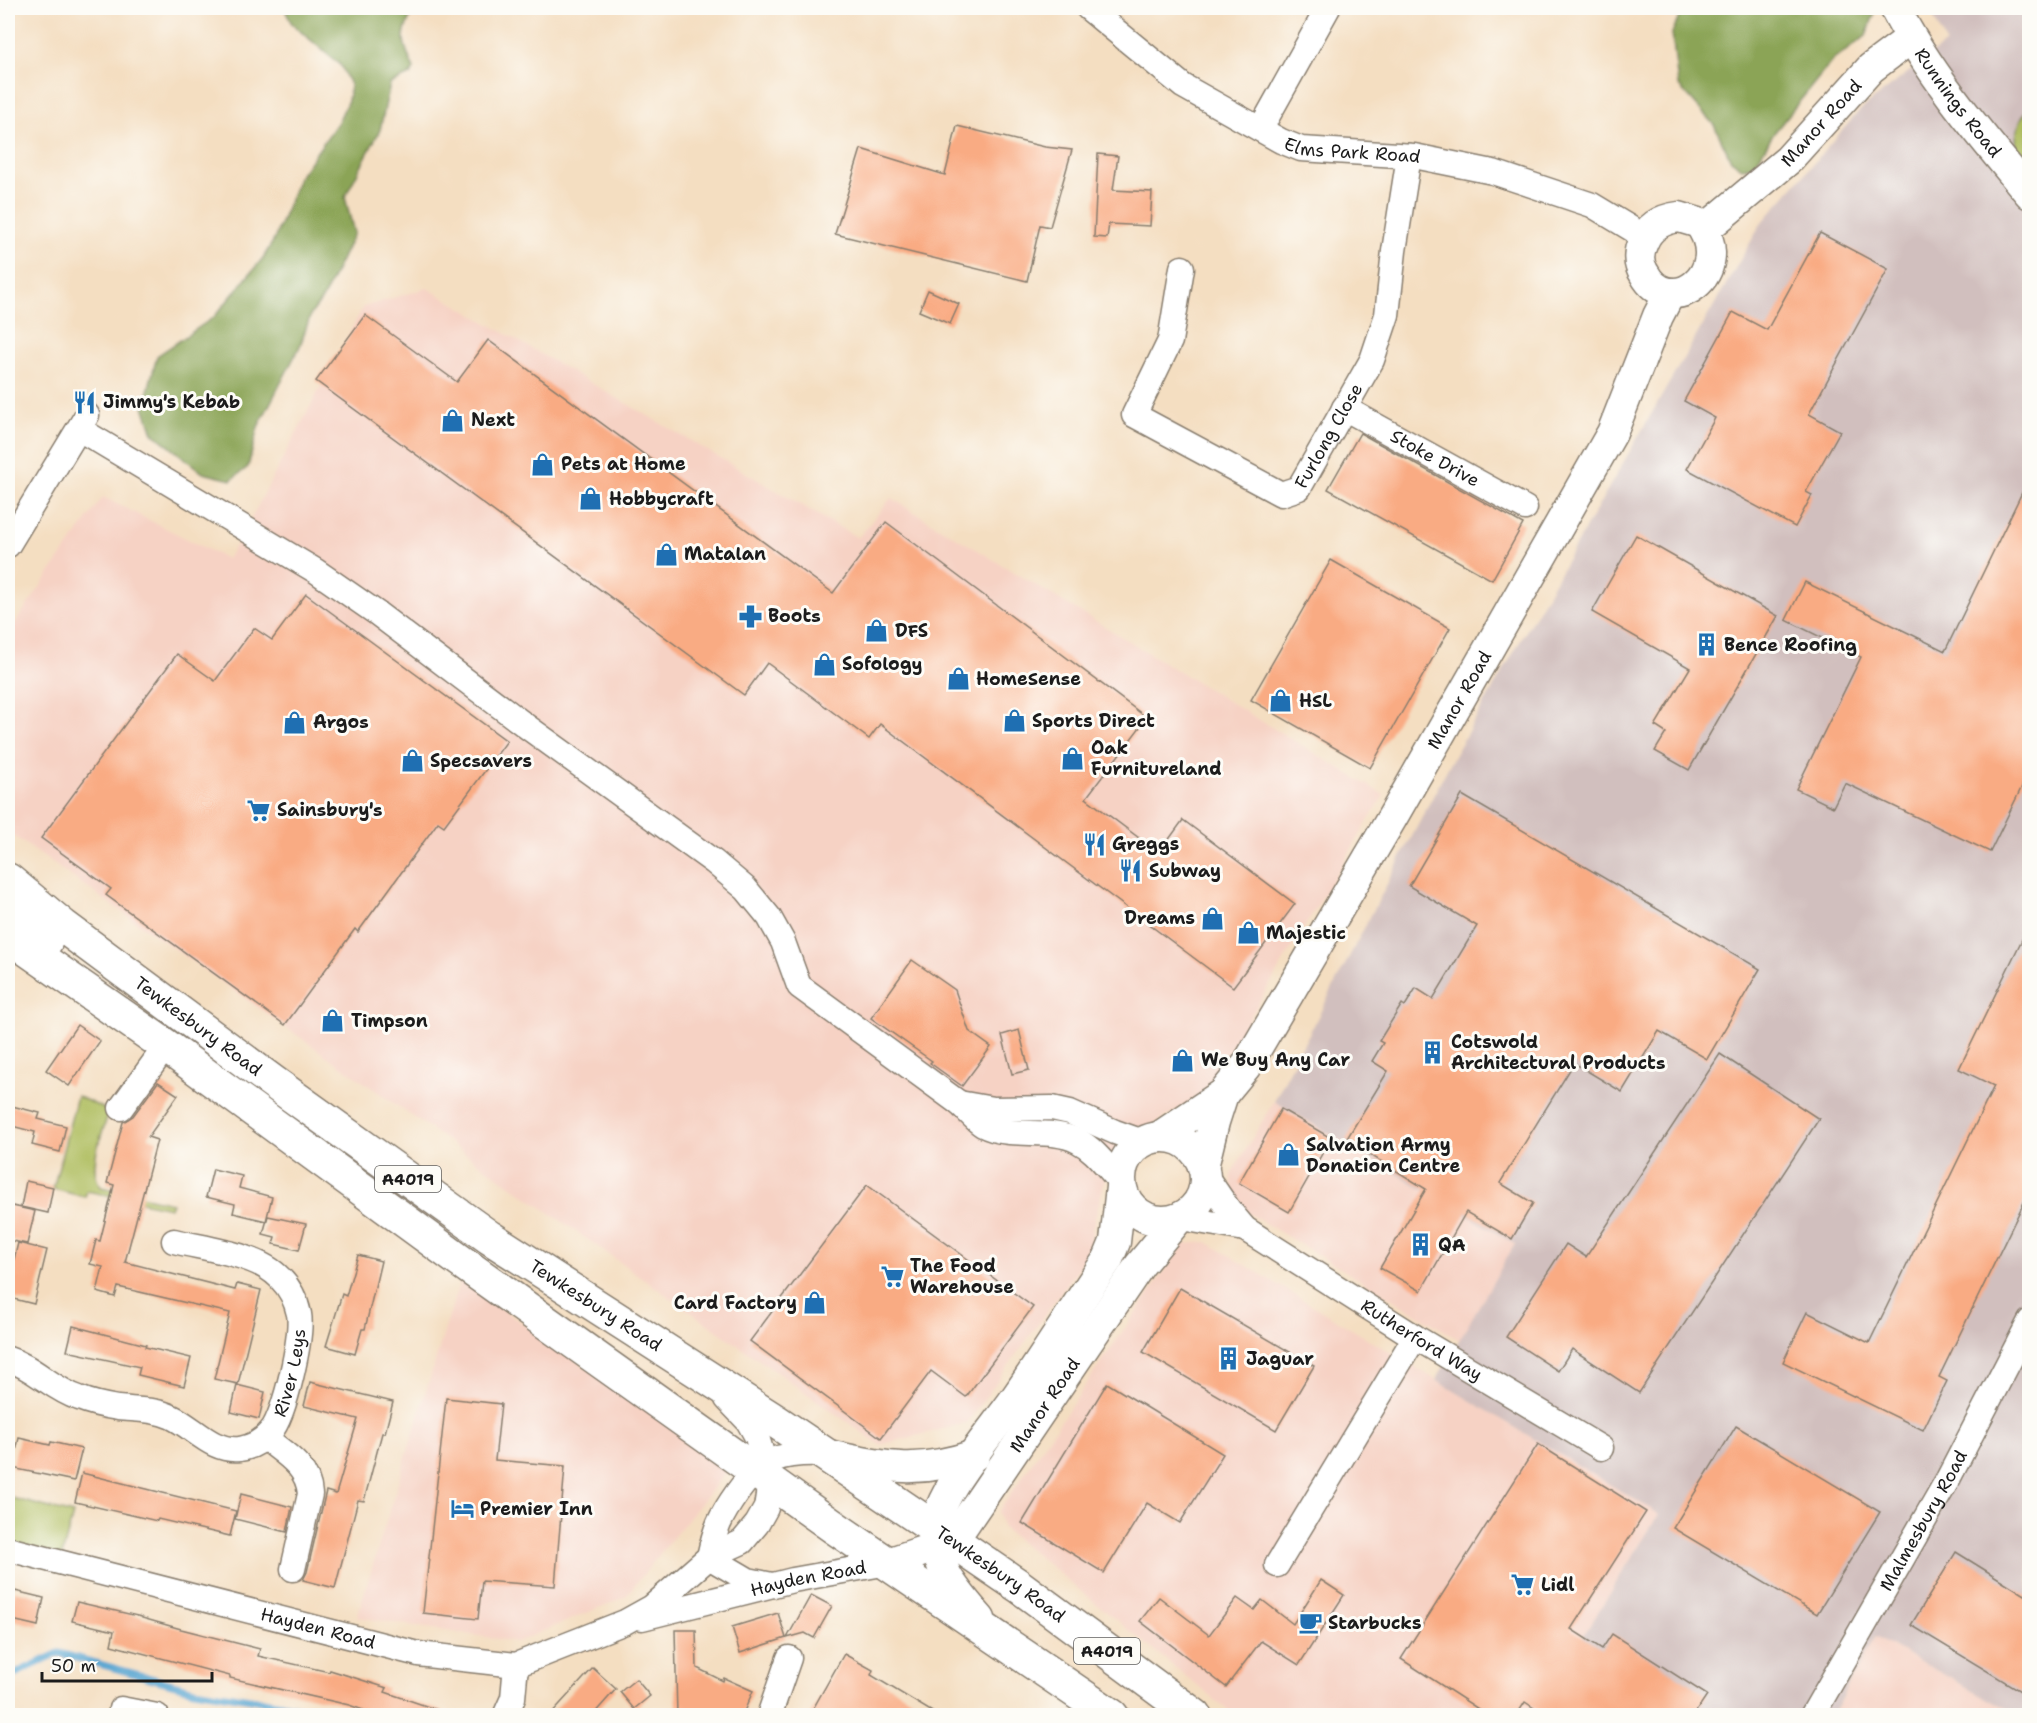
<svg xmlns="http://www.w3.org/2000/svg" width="2037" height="1723" viewBox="0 0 2037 1723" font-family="'Shantell Sans',sans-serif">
  <rect width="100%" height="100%" fill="#fdfcf7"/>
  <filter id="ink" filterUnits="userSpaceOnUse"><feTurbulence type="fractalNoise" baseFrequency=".0167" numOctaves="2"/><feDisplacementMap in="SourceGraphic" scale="12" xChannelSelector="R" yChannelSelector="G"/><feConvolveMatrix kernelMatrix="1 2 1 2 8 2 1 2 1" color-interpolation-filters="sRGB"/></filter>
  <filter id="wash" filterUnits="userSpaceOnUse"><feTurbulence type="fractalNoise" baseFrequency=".008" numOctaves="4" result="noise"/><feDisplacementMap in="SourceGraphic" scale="24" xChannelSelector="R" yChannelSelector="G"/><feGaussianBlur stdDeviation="1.35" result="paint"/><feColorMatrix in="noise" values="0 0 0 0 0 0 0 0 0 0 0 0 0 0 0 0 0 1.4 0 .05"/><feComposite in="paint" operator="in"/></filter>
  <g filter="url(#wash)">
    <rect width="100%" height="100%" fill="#f4dec1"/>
    <g fill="#f6d2c4">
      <path d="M427,288L858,538L891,498L1384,795L1203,1095L1154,1124L1111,1157L1092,1230L1091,1251L967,1423L880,1445L8,832V633L103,497L227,559L246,528L363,307Z"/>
      <path d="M1274,1101L1515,1244L1460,1340L1233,1204L1231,1175Z"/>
      <path d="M1207,1242L1659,1514L1534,1715L1235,1716L1003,1528L998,1512L1183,1244Z"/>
      <path d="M460,1280L730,1467L625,1597L517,1642L357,1617Z"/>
      <path d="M1875,1637L2018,1715L1832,1716Z"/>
    </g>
    <path fill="#d1bfbe" d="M1929,8H2029V1715H2018L1875,1637L1832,1715H1534L1659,1514L1436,1380L1515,1244L1274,1101L1454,756L1761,224L1859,111L1946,43Z"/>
    <g fill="#afbd5f" stroke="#666c3e" stroke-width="1.5">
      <path d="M2029,110V169C2018,154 2012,144 2019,125C2021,118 2023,114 2029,110Z"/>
      <path d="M77,1096L109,1111C103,1133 86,1167 101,1187L172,1203L170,1208L87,1191L85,1197L53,1189Z"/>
      <path d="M8,1497L73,1514L60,1563L8,1549Z"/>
    </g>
    <g fill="#8ba456" stroke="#546039" stroke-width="1.5">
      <path d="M286,8H415C399,37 402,40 414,69L410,75L390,84L380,130L345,197L354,233L323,298L311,314L300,346L258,427L248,467L231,480L203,473L153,433L144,406L157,356L214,317L263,258L274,240L299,177L338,122L348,100L350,85L341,66L292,24L286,12Z"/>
      <path d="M1683,8H1875V12L1866,36L1832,61L1774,133L1754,166L1742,168L1731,160L1714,125L1678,85L1672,33Z"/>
    </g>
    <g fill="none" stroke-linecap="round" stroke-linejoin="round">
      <path stroke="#57a4d0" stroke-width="7" d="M8,1677L59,1653L194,1690L282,1704L335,1716"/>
    </g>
    <g id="blocks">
      <g fill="#f9ab83">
        <path d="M957,126L1045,147L1072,150L1050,227L1040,225L1027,281L835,234L861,149L945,175Z"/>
        <path d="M1098,154L1118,156L1113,190L1152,192L1150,226L1109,224L1107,238L1094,237Z"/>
        <path d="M1820,233L1888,269L1809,414L1840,431L1806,492L1812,495L1795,527L1687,469L1715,418L1684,401L1733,312L1767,330Z"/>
        <path d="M928,290L959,304L950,324L919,311Z"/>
        <path d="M365,315L457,382L488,340L833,593L886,522L1147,718L1086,798L1159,853L1183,820L1295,904L1233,987L880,724L869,739L767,663L744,695L316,381Z"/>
        <path d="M1360,433L1523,524L1492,580L1328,489Z"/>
        <path d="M2030,476V770L1990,852L1845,783L1833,807L1796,789L1861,657L1786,620L1805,582L1945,651Z"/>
        <path d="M1636,535L1778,616L1689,770L1655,751L1666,733L1655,726L1690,668L1592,612Z"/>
        <path d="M1331,560L1450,628L1370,768L1251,700Z"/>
        <path d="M306,594L507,741L444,826L438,822L358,932L355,929L285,1025L106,895L111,889L41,838L177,654L215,681L254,628L272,640Z"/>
        <path d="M1462,795L1760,969L1707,1059L1659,1031L1622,1092L1574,1063L1500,1183L1533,1203L1512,1239L1466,1212L1421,1291L1380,1268L1426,1189L1346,1140L1388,1071L1372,1061L1383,1043L1379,1041L1402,1004L1405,1006L1416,988L1433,999L1477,926L1409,886Z"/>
        <path d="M2030,923V1190L1939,1377L1947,1381L1923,1430L1783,1362L1807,1312L1869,1343L1994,1086L1959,1069Z"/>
        <path d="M912,960L955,990L969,1031L991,1047L962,1086L930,1063L932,1061L871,1018Z"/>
        <path d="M77,1025L100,1041L69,1086L46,1070Z"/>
        <path d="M1019,1030L1029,1070L1012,1074L1002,1035Z"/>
        <path d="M1720,1054L1819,1119L1639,1393L1572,1349L1558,1371L1506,1337L1566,1244L1586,1257Z"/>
        <path d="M158,1082L178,1095L148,1137L157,1140L125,1262L235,1290L237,1284L261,1290L238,1384L214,1379L230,1313L118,1287L115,1297L97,1292L103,1267L90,1264L96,1240L100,1241L114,1185L107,1183L123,1122L133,1116Z"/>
        <path d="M8,1105L40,1113L38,1119L66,1126L60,1152L32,1145L35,1132L8,1125Z"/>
        <path d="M1281,1109L1331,1138L1289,1212L1239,1183Z"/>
        <path d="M213,1169L242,1176L239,1188L272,1197L266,1221L233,1213L235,1204L206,1197Z"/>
        <path d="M26,1181L53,1187L48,1213L21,1207Z"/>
        <path d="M867,1185L1033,1307L966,1397L931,1371L881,1438L750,1341Z"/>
        <path d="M8,1205L35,1211L27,1244L8,1240Z"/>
        <path d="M268,1216L306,1224L299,1250L273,1244L275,1237L263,1234Z"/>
        <path d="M18,1243L47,1250L34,1304L10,1298L12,1286L8,1284Z"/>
        <path d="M358,1255L381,1261L365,1329H362L355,1354L326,1346L342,1294L346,1296Z"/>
        <path d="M1180,1288L1314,1366L1276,1430L1143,1352Z"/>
        <path d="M73,1326L146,1345L145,1347L191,1358L184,1386L138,1375L140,1367L67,1351Z"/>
        <path d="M310,1382L393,1402L385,1433H382L364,1501L358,1500L335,1588L303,1580L307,1572L326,1491L336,1494L358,1419L304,1406Z"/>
        <path d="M1107,1383L1223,1454L1180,1523L1147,1503L1104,1573L1022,1523Z"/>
        <path d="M237,1385L265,1392L259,1419L231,1412Z"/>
        <path d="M446,1398L501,1404L495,1460L565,1466L555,1586L482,1581L478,1619L423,1613Z"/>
        <path d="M1736,1426L1880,1512L1817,1614L1673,1528Z"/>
        <path d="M19,1438L50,1445L51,1442L82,1449L74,1481L12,1468Z"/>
        <path d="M1538,1444L1646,1512L1571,1629L1602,1649L1612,1634L1707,1695L1693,1716H1546L1525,1702L1516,1716H1489L1401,1659Z"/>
        <path d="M82,1473L236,1511L230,1536L158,1519L157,1521L75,1502Z"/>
        <path d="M241,1494L292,1507L287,1532L235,1519Z"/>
        <path d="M1956,1552L2030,1598V1697L1911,1625Z"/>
        <path d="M1321,1580L1344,1595L1299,1665L1261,1641L1226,1687L1140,1621L1159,1597L1209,1635L1237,1598L1254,1610L1262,1600L1293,1624Z"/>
        <path d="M15,1591L44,1598L38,1626L8,1619Z"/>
        <path d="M811,1595L832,1606L814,1638L805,1633L787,1638Z"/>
        <path d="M77,1602L142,1617V1618L181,1629L260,1649L258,1656L329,1672L330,1670L387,1688L385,1692L444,1712V1716H380L349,1705L230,1678V1676L111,1645L114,1631L72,1621Z"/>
        <path d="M778,1613L786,1638L740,1653L732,1627Z"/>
        <path d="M675,1630H696L697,1668L723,1681L724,1678L753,1691L742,1716H677Z"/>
        <path d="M844,1654L873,1670L871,1675L939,1716H809Z"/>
        <path d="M593,1668L616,1689L592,1716H549Z"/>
        <path d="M636,1679L650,1696L634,1709L620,1692Z"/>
      </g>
    </g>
  </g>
  <g filter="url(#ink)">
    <use href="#blocks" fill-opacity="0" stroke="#887d6e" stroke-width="1.5"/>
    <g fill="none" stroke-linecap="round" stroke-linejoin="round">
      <defs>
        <g id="minor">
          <path id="s1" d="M1088,8L1183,86L1281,141L1301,149L1414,156L1493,172L1592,205L1645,237"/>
          <path d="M1261,128L1328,8"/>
          <path id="s2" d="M1182,268L1170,341L1134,415L1281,494L1299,488L1372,360L1387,315L1394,251L1409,156"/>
          <path id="s3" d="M1344,408L1525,508"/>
          <path d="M79,429L316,571L378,614L526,726L714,862L746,889L769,917L783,942L799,986L959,1103C967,1110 975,1120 983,1125C1012,1140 1049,1126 1078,1141C1096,1150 1107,1168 1121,1182"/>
          <path d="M8,545L87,415"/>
          <path d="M959,1103L993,1109L1052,1108L1070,1112L1115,1132L1143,1142"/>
          <path d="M121,1108L166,1046"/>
          <path id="s4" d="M1205,1175L1229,1210L1245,1229L1415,1337L1601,1448"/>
          <path d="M1181,1218L1245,1229"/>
          <path id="s5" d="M8,1359C34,1367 52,1389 79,1398C91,1403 105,1406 118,1408C137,1410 155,1409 172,1417C195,1428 212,1452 240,1449C252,1447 263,1441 271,1431C285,1415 303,1335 299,1314C296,1300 290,1288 280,1278C258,1254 206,1249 174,1241"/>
          <path d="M265,1438C285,1454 308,1466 310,1494L293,1569"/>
          <path id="s6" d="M8,1549L418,1654L516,1665L625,1622L652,1607L709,1557L742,1542L757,1524L766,1508L768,1495L769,1480L765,1464L757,1437L748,1421L727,1399"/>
          <path d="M709,1557C715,1529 720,1517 737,1493C762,1458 781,1452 825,1454"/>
          <path d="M709,1557L748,1580L772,1585"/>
          <path d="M1277,1565L1415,1337"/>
          <path id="s7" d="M642,1618L793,1580L888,1563"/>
          <path d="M121,1709L157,1716"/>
          <path d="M505,1716L513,1698L516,1665"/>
          <path d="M769,1716L789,1658"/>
          <path id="s8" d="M1812,1716L1948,1479L2030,1321"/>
        </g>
        <g id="tertiary">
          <path id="s9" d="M1895,8C1930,76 1981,135 2030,194"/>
          <path d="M1679,217L1699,223C1736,272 1670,322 1644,273C1638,264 1638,252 1643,242C1649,226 1663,219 1679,217Z"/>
          <path id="s10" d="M1704,230L1788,160L1871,68L1911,38"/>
          <path id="s11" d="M1159,1137L1223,1094L1246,1066L1392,818L1612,433L1658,316L1670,293"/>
          <circle cx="1163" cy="1179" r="42"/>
          <path d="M1203,1167L1214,1122L1223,1094"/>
          <path d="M828,1455C886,1467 916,1475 975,1455"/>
          <path id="s12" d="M888,1563L938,1546L960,1530L1140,1265L1179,1218"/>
          <path d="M980,1619C955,1590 934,1568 936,1527C937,1493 996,1427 1017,1396C1048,1351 1077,1304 1108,1259L1115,1242L1121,1187"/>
        </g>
        <g id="trunk">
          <path id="s13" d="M8,880L63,926L273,1082L489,1237L777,1422L950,1539L1019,1586L1195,1716"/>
          <path d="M8,910L40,934L46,941"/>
          <path d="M8,936L166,1046L460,1261L834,1527L1112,1716"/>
        </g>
      </defs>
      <use href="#minor" stroke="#887d6e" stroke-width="27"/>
      <use href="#tertiary" stroke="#887d6e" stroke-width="33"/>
      <use href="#trunk" stroke="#887d6e" stroke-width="36"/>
      <use href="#minor" stroke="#fff" stroke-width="24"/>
      <use href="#tertiary" stroke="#fff" stroke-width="30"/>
      <use href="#trunk" stroke="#fff" stroke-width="33"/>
    </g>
  </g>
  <defs>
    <symbol id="restaurant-bare" viewBox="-9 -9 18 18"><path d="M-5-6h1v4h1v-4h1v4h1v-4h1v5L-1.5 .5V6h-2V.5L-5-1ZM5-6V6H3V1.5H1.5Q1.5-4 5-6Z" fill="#1f6fb2" stroke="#fdfcf7" stroke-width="2.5" paint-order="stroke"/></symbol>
    <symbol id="shop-bare" viewBox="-9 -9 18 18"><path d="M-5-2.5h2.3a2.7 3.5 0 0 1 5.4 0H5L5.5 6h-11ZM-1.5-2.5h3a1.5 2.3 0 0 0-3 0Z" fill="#1f6fb2" stroke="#fdfcf7" stroke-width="2.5" paint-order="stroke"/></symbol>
    <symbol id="pharmacy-bare" viewBox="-9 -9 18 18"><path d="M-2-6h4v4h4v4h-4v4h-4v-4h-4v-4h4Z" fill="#1f6fb2" stroke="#fdfcf7" stroke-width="2.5" paint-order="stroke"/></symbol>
    <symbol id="building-bare" viewBox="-9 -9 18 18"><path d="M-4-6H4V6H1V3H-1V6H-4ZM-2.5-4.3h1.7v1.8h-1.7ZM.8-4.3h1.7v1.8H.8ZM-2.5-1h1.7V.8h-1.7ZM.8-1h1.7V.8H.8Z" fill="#1f6fb2" stroke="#fdfcf7" stroke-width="2.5" paint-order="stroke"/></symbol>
    <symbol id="supermarket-bare" viewBox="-9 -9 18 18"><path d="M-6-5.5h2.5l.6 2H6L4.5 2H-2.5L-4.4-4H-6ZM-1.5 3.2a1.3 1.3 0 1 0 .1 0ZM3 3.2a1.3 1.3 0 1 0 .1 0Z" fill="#1f6fb2" stroke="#fdfcf7" stroke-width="2.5" paint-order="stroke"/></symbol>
    <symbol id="hotel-bare" viewBox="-9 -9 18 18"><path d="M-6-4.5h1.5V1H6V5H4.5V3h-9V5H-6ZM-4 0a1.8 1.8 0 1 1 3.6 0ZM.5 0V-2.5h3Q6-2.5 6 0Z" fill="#1f6fb2" stroke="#fdfcf7" stroke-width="2.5" paint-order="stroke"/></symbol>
    <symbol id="cafe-bare" viewBox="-9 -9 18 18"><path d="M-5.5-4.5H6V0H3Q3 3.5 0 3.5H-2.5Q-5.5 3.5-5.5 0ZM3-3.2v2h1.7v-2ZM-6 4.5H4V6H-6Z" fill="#1f6fb2" stroke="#fdfcf7" stroke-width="2.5" paint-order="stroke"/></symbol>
  </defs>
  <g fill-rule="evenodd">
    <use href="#restaurant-bare" x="68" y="386" width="33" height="33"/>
    <use href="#shop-bare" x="436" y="404" width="33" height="33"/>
    <use href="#shop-bare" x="526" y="448" width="33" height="33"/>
    <use href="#shop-bare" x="574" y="482" width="33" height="33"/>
    <use href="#shop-bare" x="650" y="538" width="33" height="33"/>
    <use href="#pharmacy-bare" x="734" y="600" width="33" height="33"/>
    <use href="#shop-bare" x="860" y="614" width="33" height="33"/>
    <use href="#building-bare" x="1690" y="628" width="33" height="33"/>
    <use href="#shop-bare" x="808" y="648" width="33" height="33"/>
    <use href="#shop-bare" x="942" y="662" width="33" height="33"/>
    <use href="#shop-bare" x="1264" y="684" width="33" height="33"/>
    <use href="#shop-bare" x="998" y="704" width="33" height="33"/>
    <use href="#shop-bare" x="278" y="706" width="33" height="33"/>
    <use href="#shop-bare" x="1056" y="742" width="33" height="33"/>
    <use href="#shop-bare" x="396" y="744" width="33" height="33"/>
    <use href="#supermarket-bare" x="242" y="794" width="33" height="33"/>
    <use href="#restaurant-bare" x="1078" y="828" width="33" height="33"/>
    <use href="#restaurant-bare" x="1114" y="854" width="33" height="33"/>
    <use href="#shop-bare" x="1196" y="902" width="33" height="33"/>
    <use href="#shop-bare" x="1232" y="916" width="33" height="33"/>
    <use href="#shop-bare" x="316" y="1004" width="33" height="33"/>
    <use href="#building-bare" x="1416" y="1036" width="33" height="33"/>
    <use href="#shop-bare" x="1166" y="1044" width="33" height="33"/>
    <use href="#shop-bare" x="1272" y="1138" width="33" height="33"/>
    <use href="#building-bare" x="1404" y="1228" width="33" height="33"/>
    <use href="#supermarket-bare" x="876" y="1260" width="33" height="33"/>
    <use href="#shop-bare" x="798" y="1286" width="33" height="33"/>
    <use href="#building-bare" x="1212" y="1342" width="33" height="33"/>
    <use href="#hotel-bare" x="446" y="1492" width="33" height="33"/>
    <use href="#supermarket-bare" x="1506" y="1568" width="33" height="33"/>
    <use href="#cafe-bare" x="1294" y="1606" width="33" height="33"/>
  </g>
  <g text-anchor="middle" stroke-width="6" stroke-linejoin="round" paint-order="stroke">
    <g fill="#fdfcf7" stroke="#605f5e" stroke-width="1.5">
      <rect x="375" y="1166" width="66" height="26" rx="4.5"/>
      <rect x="1074" y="1638" width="66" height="26" rx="4.5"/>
    </g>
    <g font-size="16" font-weight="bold" fill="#1c1c1c">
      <text x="408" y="1185">A4019</text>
      <text x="1107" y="1657">A4019</text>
    </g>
    <g font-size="18" fill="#1c1c1c" stroke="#fdfcf7">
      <text dy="6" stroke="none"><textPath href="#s9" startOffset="114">Runnings Road</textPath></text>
      <text dy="6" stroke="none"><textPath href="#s10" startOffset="159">Manor Road</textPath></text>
      <text dy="6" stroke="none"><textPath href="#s1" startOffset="308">Elms Park Road</textPath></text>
      <text dy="6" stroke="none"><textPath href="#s2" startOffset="402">Furlong Close</textPath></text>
      <text dy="6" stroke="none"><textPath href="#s3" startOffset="104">Stoke Drive</textPath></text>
      <text dy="6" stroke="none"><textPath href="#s11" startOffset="537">Manor Road</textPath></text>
      <text dy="6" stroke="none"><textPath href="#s13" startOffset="240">Tewkesbury Road</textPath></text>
      <text dy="6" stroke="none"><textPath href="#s13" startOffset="726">Tewkesbury Road</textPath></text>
      <text dy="6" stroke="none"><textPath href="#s4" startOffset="276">Rutherford Way</textPath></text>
      <text dy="6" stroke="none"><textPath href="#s5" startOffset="352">River Leys</textPath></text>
      <text dy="6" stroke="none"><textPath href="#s12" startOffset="231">Manor Road</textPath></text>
      <text dy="6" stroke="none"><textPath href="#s8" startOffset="225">Malmesbury Road</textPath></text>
      <text dy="6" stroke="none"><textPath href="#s13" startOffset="1212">Tewkesbury Road</textPath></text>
      <text dy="6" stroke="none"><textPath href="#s7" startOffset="171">Hayden Road</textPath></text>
      <text dy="6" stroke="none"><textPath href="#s6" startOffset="320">Hayden Road</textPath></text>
    </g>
    <g font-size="18" font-weight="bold" fill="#1c1c1c" stroke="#fdfcf7" text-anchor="start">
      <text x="103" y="408">Jimmy's Kebab</text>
      <text x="471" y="426">Next</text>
      <text x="561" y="470">Pets at Home</text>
      <text x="609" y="505">Hobbycraft</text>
      <text x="684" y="560">Matalan</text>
      <text x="768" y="622">Boots</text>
      <text x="895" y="637">DFS</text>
      <text x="1724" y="651">Bence Roofing</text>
      <text x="842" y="670">Sofology</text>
      <text x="976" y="685">HomeSense</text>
      <text x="1299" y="707">HSL</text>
      <text x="1032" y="727">Sports Direct</text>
      <text x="313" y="728">Argos</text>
      <text x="1091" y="754">Oak<tspan x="1091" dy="21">Furnitureland</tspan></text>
      <text x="430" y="767">Specsavers</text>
      <text x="277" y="816">Sainsbury's</text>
      <text x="1112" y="850">Greggs</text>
      <text x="1149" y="877">Subway</text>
      <text x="1195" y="924" text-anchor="end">Dreams</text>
      <text x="1266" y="939">Majestic</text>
      <text x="351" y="1027">Timpson</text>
      <text x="1451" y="1048">Cotswold<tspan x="1451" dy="21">Architectural Products</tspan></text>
      <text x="1201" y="1066">We Buy Any Car</text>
      <text x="1306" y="1151">Salvation Army<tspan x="1306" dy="21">Donation Centre</tspan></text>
      <text x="1438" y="1251">QA</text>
      <text x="910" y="1272">The Food<tspan x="910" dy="21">Warehouse</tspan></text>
      <text x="797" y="1309" text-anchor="end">Card Factory</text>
      <text x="1246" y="1365">Jaguar</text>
      <text x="480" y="1515">Premier Inn</text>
      <text x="1541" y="1591">Lidl</text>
      <text x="1328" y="1629">Starbucks</text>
    </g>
  </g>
  <rect width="2037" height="1723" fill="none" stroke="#fdfcf7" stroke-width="30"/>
  <path d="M42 1672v9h170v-9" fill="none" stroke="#1c1c1c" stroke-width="3"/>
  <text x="51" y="1672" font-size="18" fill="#1c1c1c" stroke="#fdfcf7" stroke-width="4.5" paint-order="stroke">50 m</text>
</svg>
